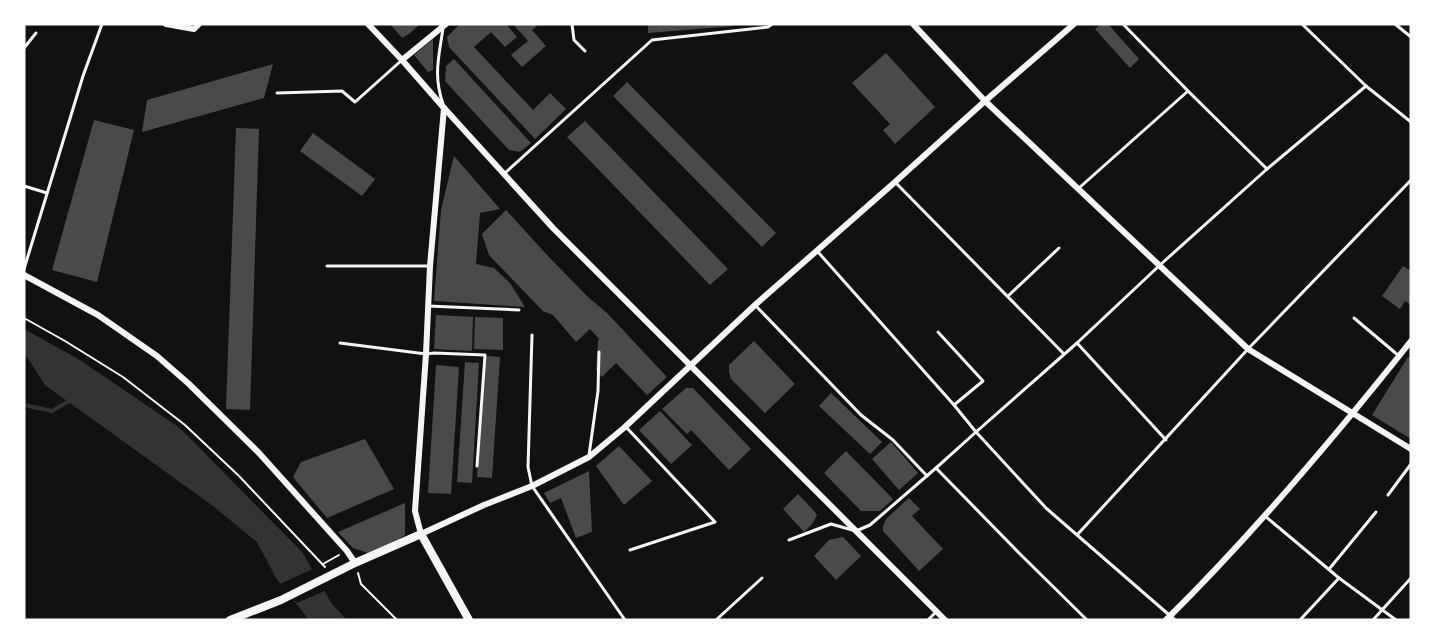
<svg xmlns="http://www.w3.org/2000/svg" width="1435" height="644" viewBox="0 0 1435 644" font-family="Barlow,sans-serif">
  <rect width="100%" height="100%" fill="#111"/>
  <path fill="#333" d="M24,329L80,360L177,426L186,434L302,552L332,604L347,620H309L276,578L257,542L213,506L45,385L27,357L24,355Z"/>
  <path fill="#111" d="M315,568L327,590L297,603L280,584Z"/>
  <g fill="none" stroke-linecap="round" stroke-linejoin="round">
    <path stroke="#333" stroke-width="4" d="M24,405L52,411L71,400"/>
  </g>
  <g fill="#4a4a4a">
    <path d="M390,24H420L409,34L402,38Z"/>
    <path d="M460,24H506L517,37L505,47L491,32L474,47L533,110L550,93L566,109L535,139L449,47L447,37Z"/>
    <path d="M513,24H535L537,26L532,30L546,46L522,67L511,55L528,41Z"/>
    <path d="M648,24H733V26L648,33Z"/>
    <path d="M1101,24H1108L1139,59L1130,68L1095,29Z"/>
    <path d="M433,39V70L428,72L414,55Z"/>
    <path d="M886,53L935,107L895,144L883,130L890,124L852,83Z"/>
    <path d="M454,59L531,143L520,152L509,150L445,81L446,66Z"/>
    <path d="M273,64L264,98L142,132L147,100Z"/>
    <path d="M627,82L776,233L762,247L613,96Z"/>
    <path d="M94,120L134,130L97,282L52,270Z"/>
    <path d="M585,121L728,269L710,285L567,137Z"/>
    <path d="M236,128L259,129L250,410L226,409Z"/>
    <path d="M313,133L375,179L362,196L300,151Z"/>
    <path d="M454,156L500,209L480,213L476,264L494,268L510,283L525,307L434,301L441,210Z"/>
    <path d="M506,210L548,256L588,297L607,313L667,377L647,395L616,363L602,377L596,371L598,341L599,339L590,329L576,342L553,315L543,311L538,306L489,255L482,234Z"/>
    <path d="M1403,266L1411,271V305L1405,301L1400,309L1382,296Z"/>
    <path d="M436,315L473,317L472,351L434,349Z"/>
    <path d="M475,317L503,318V350L474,349Z"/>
    <path d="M754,341L795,384L765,413L731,379L729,372V365Z"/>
    <path d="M485,356L500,357L492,478L477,477Z"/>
    <path d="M1408,357L1411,358V439L1372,415Z"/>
    <path d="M465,362L479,363L472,483L457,482Z"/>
    <path d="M436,365L459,367L451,494L428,493Z"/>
    <path d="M686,388H693L751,449L729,470L691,430L687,434L662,409Z"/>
    <path d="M831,393L882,442L870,454L819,406Z"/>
    <path d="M660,411L692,445L671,464L639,430Z"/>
    <path d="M365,439L394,489L327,518L293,477L301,462Z"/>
    <path d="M891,442L918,473L899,490L872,459Z"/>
    <path d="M619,446L652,481L624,505L596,466Z"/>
    <path d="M846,451L893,499L880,511H861L824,473Z"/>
    <path d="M589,471L592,532L576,538L561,498L550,503L544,493Z"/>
    <path d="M798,494L815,512L817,515L812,524L804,532L783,509Z"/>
    <path d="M909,498L920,509L912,516L943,549L919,571L883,531V526L886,519Z"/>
    <path d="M405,503V535L392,544L368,553L353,548L338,532Z"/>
    <path d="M843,537L861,556L836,580L814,556L829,540Z"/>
  </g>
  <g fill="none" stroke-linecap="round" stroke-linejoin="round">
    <g stroke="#f5f5f5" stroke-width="2">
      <path d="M24,318L65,341L123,377L185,425L239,476L325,567"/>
      <path d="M323,564L339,555"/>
      <path d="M358,573L361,584L397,620"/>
    </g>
    <g stroke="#f5f5f5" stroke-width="3">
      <path d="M572,24L574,40L585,51"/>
      <path d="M1123,24L1188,91L1267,169"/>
      <path d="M1302,24L1366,86L1411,122"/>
      <path d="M1395,24L1411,37"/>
      <path d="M24,48L36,33"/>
      <path d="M277,93L342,91L355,102L402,60"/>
      <path d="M443,104C433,75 439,57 443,28"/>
      <path d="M505,173L652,40L768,27L772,24"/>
      <path d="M895,182L1064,354"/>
      <path d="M24,186L47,193"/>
      <path d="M1079,188L1188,91"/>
      <path d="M818,252L954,405L976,432L1046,508L1175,620"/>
      <path d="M327,266H430"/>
      <path d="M24,269L83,76L102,24"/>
      <path d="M1008,296L1059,248"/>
      <path d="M428,306L519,310"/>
      <path d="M756,306L861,415L893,440L927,476"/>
      <path d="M1354,318L1399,356"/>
      <path d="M938,332L983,381L954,405"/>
      <path d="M532,335L528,467L532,486L625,620"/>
      <path d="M340,343L426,354L434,353L485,355L477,466"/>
      <path d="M1077,343L1166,440"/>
      <path d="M626,427L715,522L630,550"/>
      <path d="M589,455L598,391L599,352"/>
      <path d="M936,468L1019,553L1087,620"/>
      <path d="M1388,495L1411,464"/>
      <path d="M1265,516L1339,578L1396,620"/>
      <path d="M1077,535L1248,349L1411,180"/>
      <path d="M789,540L831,524L856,531L870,525L936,468L976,432L1077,343L1160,265L1267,169L1366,86"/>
      <path d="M1330,568L1376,512"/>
      <path d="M716,620L762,578"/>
      <path d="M928,620L936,612"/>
      <path d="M1300,620L1339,578"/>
      <path d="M1373,620L1411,578"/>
    </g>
    <g stroke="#f5f5f5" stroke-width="6">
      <path d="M166,24L194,29L199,24"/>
      <path d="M368,24L402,60L444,108L553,228L945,620"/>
      <path d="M913,24L985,101L1248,349L1411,449"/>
      <path d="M402,60L446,24"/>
      <path d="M444,108L430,266L426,354L415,511L421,534L484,505L532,486L589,457L625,427L755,305L895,182L985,101L1074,24"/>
      <path d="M24,275L98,315L157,356L189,384L259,453L347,551L355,563"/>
      <path d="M1166,620C1254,533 1334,438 1411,341"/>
    </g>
    <path stroke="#f5f5f5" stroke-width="8" d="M230,620L281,600L355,563L421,534L469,620"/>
  </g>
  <rect width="1435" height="644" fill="none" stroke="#ffffff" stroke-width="51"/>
</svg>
